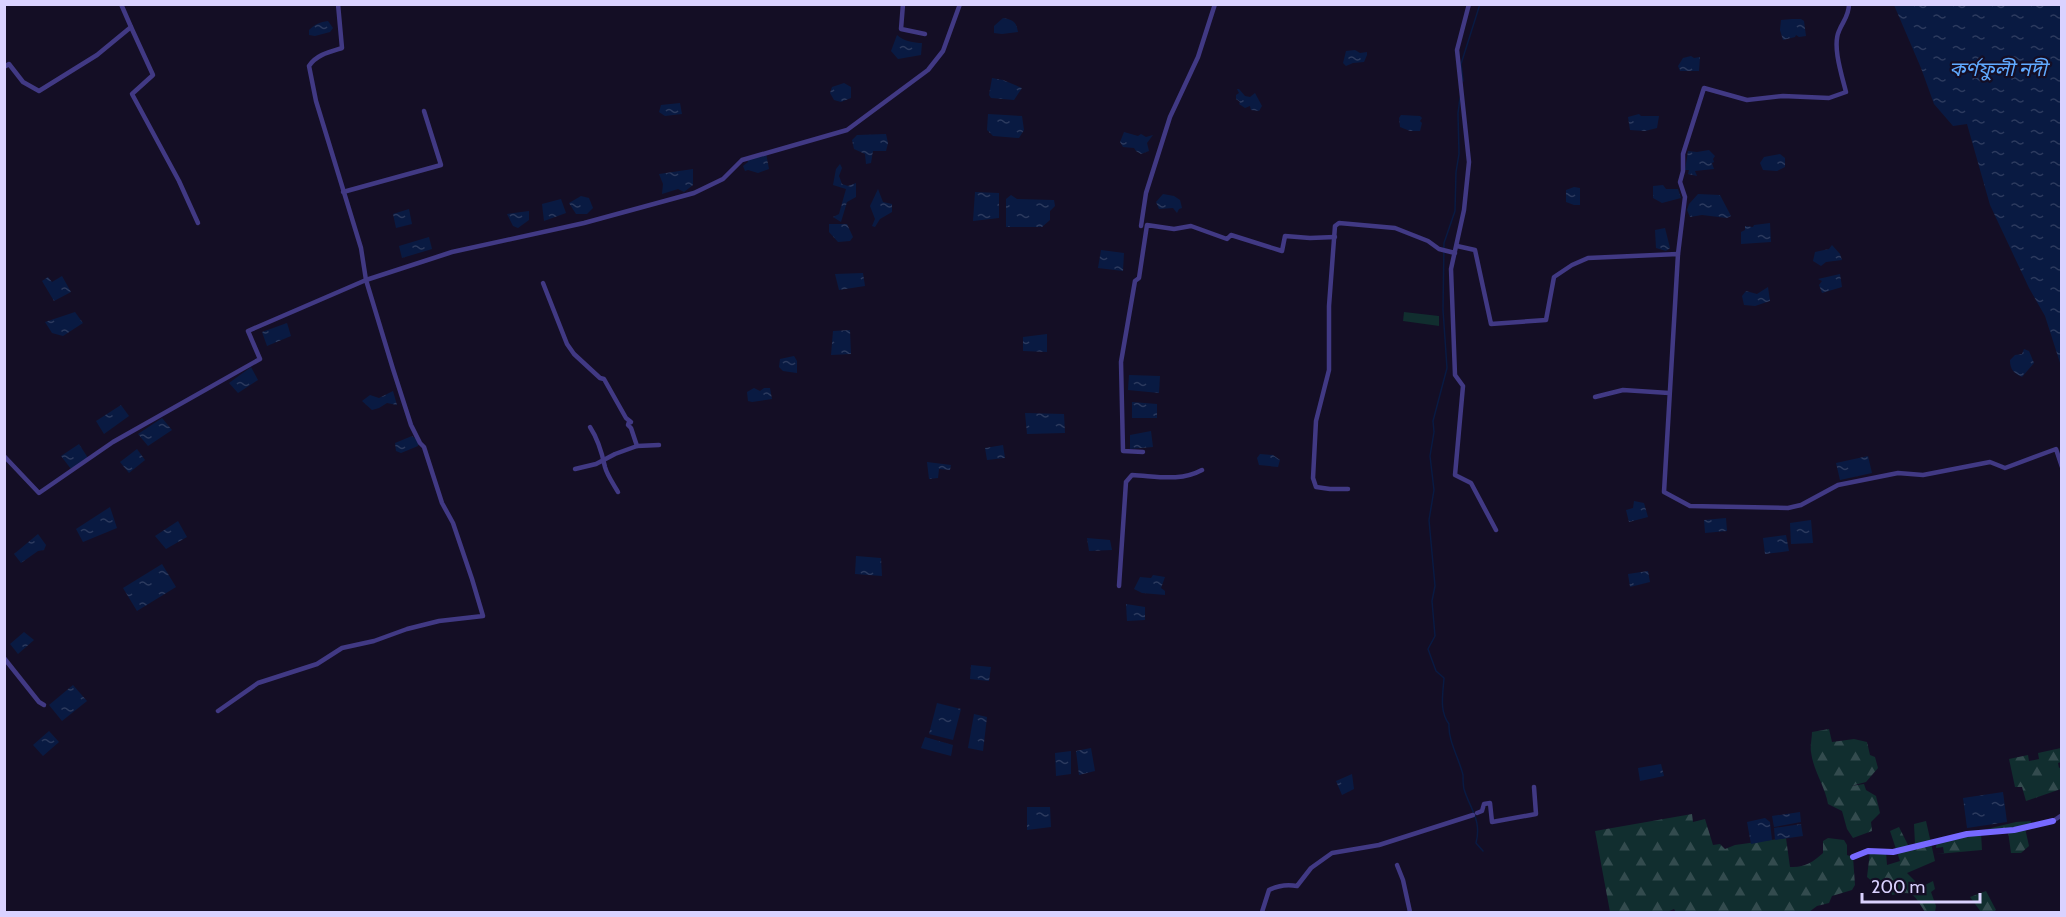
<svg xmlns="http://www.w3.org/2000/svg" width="2066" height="917" viewBox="0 0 2066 917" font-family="Cabin,'Noto Sans Bengali',sans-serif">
  <defs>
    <pattern id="forest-firs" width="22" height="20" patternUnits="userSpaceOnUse" patternTransform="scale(1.5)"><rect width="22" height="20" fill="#112e2f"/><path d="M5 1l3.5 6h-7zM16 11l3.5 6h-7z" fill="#334b4e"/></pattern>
    <pattern id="water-ripples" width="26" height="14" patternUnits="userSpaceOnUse" patternTransform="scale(1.5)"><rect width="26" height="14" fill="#091a42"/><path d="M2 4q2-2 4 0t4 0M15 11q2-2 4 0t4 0" fill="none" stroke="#2c3a5e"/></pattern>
  </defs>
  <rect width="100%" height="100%" fill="#140e25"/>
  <path fill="#112e2f" d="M1404,312L1439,316V326L1403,321Z"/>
  <g fill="url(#forest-firs)">
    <path d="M1829,729L1832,742L1854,739L1867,742L1870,755L1875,757L1878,768L1866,782L1851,786L1864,784L1866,790L1876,796L1880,813L1871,822L1872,831L1853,838L1847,829L1842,811L1828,804C1825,786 1813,770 1811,752C1810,746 1812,738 1812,732Z"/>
    <path d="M2061,748V762L2058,763L2059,768L2061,767V789L2026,801L2022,787H2015L2009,759L2028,755L2029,761L2039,759L2038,753Z"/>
    <path d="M1692,814L1693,822L1705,819L1713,845L1720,844L1725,849L1735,845L1786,838L1790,867C1804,868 1813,862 1823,853V841L1828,838L1844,840L1847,845V855L1853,857L1855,885L1852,890L1832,896L1829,903L1817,906L1809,912H1676L1674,909L1667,912H1610L1595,831Z"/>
    <path d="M1926,821L1935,861L1907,873L1915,881L1918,892L1923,886L1933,881L1935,889L1931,892L1936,906L1935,912H1925C1913,894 1914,890 1892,895L1886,878L1874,883L1867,877L1870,852H1886L1887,865L1900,861L1890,831L1899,827L1908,845L1915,844L1914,824Z"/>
    <path d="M2031,821V827L2025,828L2029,846L2021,853H2011L2008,831L1981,833L1982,850L1937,854L1944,853L1943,847L1936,848L1937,841L2016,822Z"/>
    <path d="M1986,891L1996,910L1993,912H1981L1970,897Z"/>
  </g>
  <g fill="url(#water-ripples)">
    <path d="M1894,5H2061V366L2045,316L2029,288L1990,205L1967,124L1953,126L1934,104L1921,68Z"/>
    <path d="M1003,18C1013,20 1016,21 1018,32L1002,34L994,33V26Z"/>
    <path d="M1792,19H1801L1804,21L1806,36L1799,37L1796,35L1795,37L1783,40L1780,30L1781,20Z"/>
    <path d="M328,21L333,28L330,32L315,36L309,35V30C315,24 320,22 328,21Z"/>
    <path d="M897,35C903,41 914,43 922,43L921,55L898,59L891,51Z"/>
    <path d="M1355,50L1360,53L1367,52V55L1364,62L1353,63L1346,66L1343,63L1346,51Z"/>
    <path d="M1691,56L1694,58L1700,57L1699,71H1680L1678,66L1683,58Z"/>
    <path d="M992,78L1003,80L1022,88L1014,100L991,98L989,95Z"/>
    <path d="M844,83L851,87V98L841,102L834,100L830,93L832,87Z"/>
    <path d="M1237,89H1239L1245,96L1250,97L1255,93L1262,106L1259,111L1251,110L1250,106L1245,108L1239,104L1240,102L1236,99V95L1239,93Z"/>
    <path d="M680,103L682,114L665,116L659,112L661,105Z"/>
    <path d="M988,114L1022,116L1024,130L1019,138L993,136L987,130Z"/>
    <path d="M1639,114L1641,116H1659L1657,128L1645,131L1630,130L1628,117Z"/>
    <path d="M1401,115L1420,116L1422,118L1420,121L1422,123L1420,131H1410L1400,127L1399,118Z"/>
    <path d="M1124,132L1138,136L1141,134L1146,137L1153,135L1147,143L1149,151L1141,154L1136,151L1134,148L1123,147L1120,142Z"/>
    <path d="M886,134L888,143L886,151H873L871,163L866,164L865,154L854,149L852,140L857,135Z"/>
    <path d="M1709,150L1715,156L1713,159L1714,162L1712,163L1714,169L1695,171L1697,176L1688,174L1689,170H1685L1688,151L1697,152Z"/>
    <path d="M766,153L769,169L758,173L748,170L745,171L743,166L748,162L747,158Z"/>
    <path d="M1780,154L1785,158V167L1777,171L1763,170L1760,163L1764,157Z"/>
    <path d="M840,164L842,168L839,176L842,184L848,186L856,183V197L847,202L841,222L833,217L839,214L846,189L833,185L836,169Z"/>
    <path d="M693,169V185L684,192L678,189L662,194L663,184L659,174Z"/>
    <path d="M1663,185L1666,189H1678L1681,198L1662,203L1653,198V186Z"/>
    <path d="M1574,187L1580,188V205H1574L1566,202V190Z"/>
    <path d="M878,189L883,202L892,204V212L880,219L875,227L872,226L875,219L870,206Z"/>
    <path d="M975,192L999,193V218L973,221Z"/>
    <path d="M1163,194L1174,196L1180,200L1182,208L1179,209L1177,213L1173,208L1159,209L1156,202Z"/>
    <path d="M1698,194L1720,195L1731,216L1727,218L1702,215L1690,217L1687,210L1689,204Z"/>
    <path d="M1011,195L1017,199L1054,200L1055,206L1050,211V220L1042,227H1006V199Z"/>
    <path d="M581,196L589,198L593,208L587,214H576L569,203Z"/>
    <path d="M561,199L566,213L544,221L542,204Z"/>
    <path d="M409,209L412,224L396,228L393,214Z"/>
    <path d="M529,211V220L518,228L513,226L507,214Z"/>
    <path d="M1770,223L1771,242L1741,244V232L1745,230V226L1753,227L1754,225Z"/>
    <path d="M829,224H847L853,237L850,241L838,242L829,232Z"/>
    <path d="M1665,228L1670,248L1666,251L1656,248L1655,230Z"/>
    <path d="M429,237L432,249L402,258L399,246Z"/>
    <path d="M1832,245L1840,254L1842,260L1826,262L1821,266L1813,261L1815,252L1829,249Z"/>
    <path d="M1101,250L1124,253L1123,271L1098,268Z"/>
    <path d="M863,273L865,286L839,290L835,274Z"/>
    <path d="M1840,274L1842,287L1822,293L1819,285L1822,281L1818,279Z"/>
    <path d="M62,276L71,292L54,301L42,281L48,277L52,282Z"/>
    <path d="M1768,287L1770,301L1755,306L1744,305L1742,296L1746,291L1757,294Z"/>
    <path d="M75,312L83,323L63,336L52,333L45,322Z"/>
    <path d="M287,323L291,336L267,346L262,332Z"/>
    <path d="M850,330L851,354L831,355L833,331Z"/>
    <path d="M1047,334V352L1023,351V337Z"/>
    <path d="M2024,349L2029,351L2034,363L2022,377C2014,373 2010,370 2010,360L2015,355L2022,354Z"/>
    <path d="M794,356L797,361V373L783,371L779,367L780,359Z"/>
    <path d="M251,367L258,380L238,393L229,383Z"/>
    <path d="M1129,375L1160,376L1159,393L1128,390Z"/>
    <path d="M754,388L760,391L764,388H770L772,399L752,402L748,401L747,392Z"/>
    <path d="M393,391L397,405L387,403L379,408L372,410L362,401L370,395L379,398Z"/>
    <path d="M1132,402L1157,404V418H1132Z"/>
    <path d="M121,405L129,416L104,434L96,421Z"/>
    <path d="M1025,413L1064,414L1065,433L1027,434Z"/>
    <path d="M162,418L172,430L148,446L138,434Z"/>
    <path d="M1151,431L1153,447L1130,449V435Z"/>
    <path d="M412,436L419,441L418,446L401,453L396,451L395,443Z"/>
    <path d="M79,444L88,458L71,469L61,456Z"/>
    <path d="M1003,445L1005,458L987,460L985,448Z"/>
    <path d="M137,449L145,460L129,473L120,462Z"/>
    <path d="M1260,454L1273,455L1280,460L1278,467L1259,465L1257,458Z"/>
    <path d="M1868,456L1872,473L1840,480L1836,463Z"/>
    <path d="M927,462L951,465L950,470L939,469L938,478L929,479Z"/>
    <path d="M1634,501L1644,503L1648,517L1629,522L1626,510L1633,508Z"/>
    <path d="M110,507L117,528L83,542L76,529Z"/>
    <path d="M1726,518L1727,531L1705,533L1704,520Z"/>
    <path d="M1811,520L1813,543L1791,544L1790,523Z"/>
    <path d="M178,521L187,537L166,549L155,536Z"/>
    <path d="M38,534L46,545L44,550L38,551L21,563L14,554Z"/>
    <path d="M1786,535L1789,551L1765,554L1763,538Z"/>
    <path d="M1087,538L1110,540L1112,550L1089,551Z"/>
    <path d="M856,556L881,558L882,576L855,574Z"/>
    <path d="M162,564L176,587L137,611L123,588Z"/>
    <path d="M1648,571L1650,582L1630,587L1628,574Z"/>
    <path d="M1153,575L1165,577L1161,588L1165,591V595L1142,593L1134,589L1140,577L1151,578Z"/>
    <path d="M1126,604L1145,607V620L1127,621Z"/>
    <path d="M24,632L34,640L18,654L10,644Z"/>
    <path d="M971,665L991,667L989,681L970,679Z"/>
    <path d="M73,685L87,701L62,721L49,705Z"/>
    <path d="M937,703L961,709L953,740L929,734Z"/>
    <path d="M974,714L987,717L983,751L968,748Z"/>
    <path d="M49,731L59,742L43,756L33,745Z"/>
    <path d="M925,737L953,745L951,756L921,748Z"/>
    <path d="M1091,748L1095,771L1079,775L1076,751Z"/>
    <path d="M1071,751V774L1056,776L1055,753Z"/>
    <path d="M1661,764L1664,776L1640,781L1638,768Z"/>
    <path d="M1352,774L1354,789L1342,795L1336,781Z"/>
    <path d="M2003,792L2007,822L1967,828L1963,798Z"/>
    <path d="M1027,807H1050L1051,827L1027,830Z"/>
    <path d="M1800,812L1801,822L1774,827L1772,816Z"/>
    <path d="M1765,818L1770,822L1772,840L1751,844L1747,822Z"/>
    <path d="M1801,824L1803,836L1775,840L1774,828Z"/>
  </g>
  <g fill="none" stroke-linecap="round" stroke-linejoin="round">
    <g stroke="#091a42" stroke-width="1.5">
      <path d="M1463,81L1461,64L1480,4"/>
      <path d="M1460,98L1458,113L1459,154L1456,172L1455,211L1444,243L1443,310L1447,368L1433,421L1434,432L1430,456L1434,490L1429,520L1435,586L1432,601L1435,636L1428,649L1436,671L1444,678C1443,694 1439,711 1449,724C1448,741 1459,758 1463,775C1463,779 1463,784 1464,789C1470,809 1482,820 1476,843L1483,851"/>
    </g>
    <g stroke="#413984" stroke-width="4.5">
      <path d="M121,4L131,27"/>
      <path d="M903,4L901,29L925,34"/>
      <path d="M1469,4L1457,50L1469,162L1464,210L1451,269L1455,375L1463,386L1455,475L1471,483L1496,530"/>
      <path d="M4,67L9,64L23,82L39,91L97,55L131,27L153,75L132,94L179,181L198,223"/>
      <path d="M343,192L441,165L424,111"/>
      <path d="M1141,226L1146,193L1170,117L1198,57L1215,4"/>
      <path d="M1457,246L1475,250L1491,324L1546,320L1554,277L1572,265L1588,258L1678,254L1664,492L1690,506L1788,508L1801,505L1838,485L1898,473L1923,475L1990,462L2005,468L2056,449L2062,467"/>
      <path d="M1678,254L1685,197L1680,182L1683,171V154L1704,88L1747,100L1783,96L1829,98L1846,92C1842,76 1832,46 1839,31C1843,21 1849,16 1849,4"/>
      <path d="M543,283L567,344L574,354L600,378L604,379L626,418L631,422"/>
      <path d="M1595,397L1623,390L1669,393"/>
      <path d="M629,422L628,425L631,428L637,446"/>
      <path d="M590,427C598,439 602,453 605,467C607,475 614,485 618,492"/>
      <path d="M1143,452L1123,451L1121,362L1135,281L1139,278L1147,225L1174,229L1191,226L1227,239L1231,235L1282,251L1285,236L1310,238L1335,237"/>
      <path d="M4,456L39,493L113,442L260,359L248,331L366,280L452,252L584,223L694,193L723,179L742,160L847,130L928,70L943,51L960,4"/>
      <path d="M575,469L596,464L615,454L637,446L659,445"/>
      <path d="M1348,489H1330L1316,487L1313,478L1316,421L1329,370V306L1335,226L1339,223L1395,228L1428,241L1439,249L1455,253"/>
      <path d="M1119,586L1126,482L1132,475C1156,476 1180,482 1202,470"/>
      <path d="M4,658L39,702L44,705"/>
      <path d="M218,711L258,683L317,664L342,648L374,641L407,629L439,621L483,616L472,579L453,523L442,503L424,447L420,443L411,425L393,369L366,280L361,248L316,101L309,66C316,55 329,52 342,48L338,4"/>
      <path d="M1477,813L1482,811L1484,804L1490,803L1492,822L1536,814L1534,787"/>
      <path d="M2053,821L2062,815"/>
      <path d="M1397,865L1403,880L1410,912"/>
      <path d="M1262,912L1269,890C1279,885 1287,884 1297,886L1311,868L1332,853L1379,845L1473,815"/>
    </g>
    <path stroke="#7769ff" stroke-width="6" d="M1853,857L1868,851L1893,852L1967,834L2014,830L2053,821"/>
  </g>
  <g text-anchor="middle" stroke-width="4.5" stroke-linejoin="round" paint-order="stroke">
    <g font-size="20" font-style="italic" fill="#60aaff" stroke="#140e25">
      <text x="1998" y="76">কর্ণফুলী নদী</text>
    </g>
  </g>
  <rect width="2066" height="917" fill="none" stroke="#dad2ff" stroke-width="12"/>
  <path d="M1862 893v9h118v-9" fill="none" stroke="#dad2ff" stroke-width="3"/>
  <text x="1871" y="893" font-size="18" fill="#dad2ff" stroke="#140e25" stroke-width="4.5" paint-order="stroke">200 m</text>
</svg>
